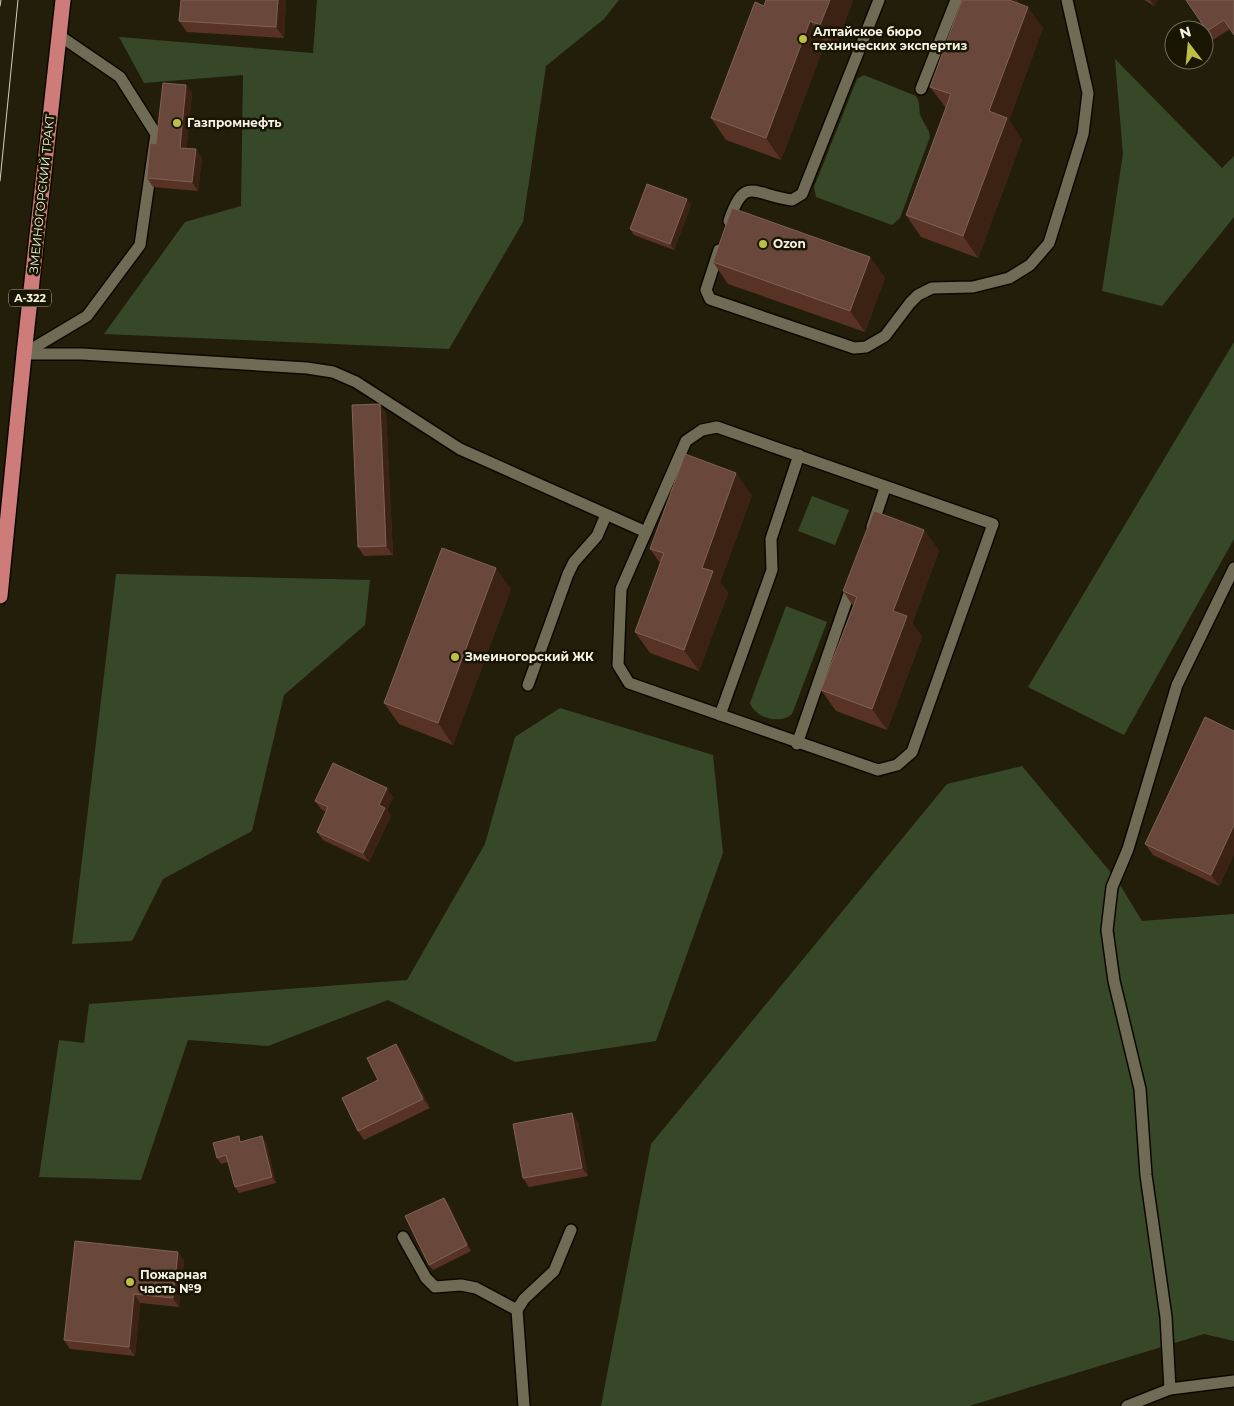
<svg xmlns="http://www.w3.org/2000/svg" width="1234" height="1406" viewBox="0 0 1234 1406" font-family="Montserrat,sans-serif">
  <rect width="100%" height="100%" fill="#231e0a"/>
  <g fill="#374829">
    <path d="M317,0H619L604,19L546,66L523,222L449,349L104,334L185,222L241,206L243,75L144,83L119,37L313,53Z"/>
    <path d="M1115,59L1222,168L1234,156V217L1162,306L1102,291L1123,154Z"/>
    <path d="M864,75L916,96C922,105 917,111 922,119C925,126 929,128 930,137L900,218L892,225L816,197L814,187L857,79Z"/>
    <path d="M1234,342V539L1124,735L1028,687Z"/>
    <path d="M812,496L849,510L835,545L798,531Z"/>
    <path d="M116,574L370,580L365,625L284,695L252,831L163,879L132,941L72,944Z"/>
    <path d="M786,606L827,622L792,714C781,725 755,718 750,703Z"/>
    <path d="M560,708L713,755L723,853L656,1041L515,1062L388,1000L268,1046L188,1040L141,1180L39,1177L59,1040L84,1043L89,1004L407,980L485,844L515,737Z"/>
    <path d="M1022,766L1117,880L1142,921L1234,914V1341L1204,1334L969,1406H601L651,1144L947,784Z"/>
  </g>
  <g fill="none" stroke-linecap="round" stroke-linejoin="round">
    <defs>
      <g id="service">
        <path d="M921,89L956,0"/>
        <path d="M729,221C745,173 755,196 792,200L802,194L879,0"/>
        <path d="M719,250L706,290L710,299L854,348L866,347L885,336L910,303L918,295L932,288L973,287L1009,278L1030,265L1049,243L1083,134L1088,93L1067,0"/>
        <path d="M25,353L87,316L140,245L156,134L120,77L60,36"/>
        <path d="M24,354H82L307,368L333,372L356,382L460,449L646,532"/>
        <path d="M717,427L993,524L912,752L897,765L878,770L629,683L618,665L621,589L686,441L702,430Z"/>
        <path d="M872,527L885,488"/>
        <path d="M528,685L568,574L574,562L597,536L606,515"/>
        <path d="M720,715L772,570L771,539L799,455"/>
        <path d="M797,744L852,585"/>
        <path d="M403,1237L426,1278L435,1287L461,1285L476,1288L517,1310"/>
        <path d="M1170,1389L1166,1317L1146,1175L1140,1089L1114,981L1107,930L1112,887L1128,849L1177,685L1234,568"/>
        <path d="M524,1406L517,1310L524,1299L554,1271L571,1230"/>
        <path d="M1127,1406L1170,1389L1234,1381"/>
      </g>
      <path id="trunk" d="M0,596L24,354L63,0"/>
    </defs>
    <use href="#service" stroke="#0c0800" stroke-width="14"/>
    <use href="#trunk" stroke="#0c0800" stroke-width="18"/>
    <use href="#service" stroke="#706b55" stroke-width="11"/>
    <use href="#trunk" stroke="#ce7c7a" stroke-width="15"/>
    <g stroke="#d2cec1" stroke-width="1">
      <path d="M0,6L1,0"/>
      <path d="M0,181L18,0"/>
    </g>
  </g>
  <g fill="#593226">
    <path d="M181,0H286L284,38L187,32L179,21Z"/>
    <path d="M853,0L836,47L825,43L781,160L726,140L711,118L764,6Z"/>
    <path d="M1016,0L1043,28L1009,120L1022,140L978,258L921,237L906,215L946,108L930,87Z"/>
    <path d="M1144,0H1158L1154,6Z"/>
    <path d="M1186,0H1234L1230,29L1213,40Z"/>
    <path d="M186,85L192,93L186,149H196L202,158L198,191L153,187L147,178L156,144Z"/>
    <path d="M691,205L674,250L634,235L630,229Z"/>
    <path d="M870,257L885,278L865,332L728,284L713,262Z"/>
    <path d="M386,413L393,555L364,556L358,547Z"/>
    <path d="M752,495L720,582L728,593L699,671L650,653L635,632L660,563L650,549Z"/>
    <path d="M924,530L939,551L912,623L922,637L887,730L836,711L821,690L853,606L843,591Z"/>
    <path d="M511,589L453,745L399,724L384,703Z"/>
    <path d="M1234,731V854L1219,886L1153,855L1145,844Z"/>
    <path d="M393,797L387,810L391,816L369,862L323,840L317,832L326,812L321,809L315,801Z"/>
    <path d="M396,1044L402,1052L430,1108L364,1140L358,1131L378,1080Z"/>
    <path d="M572,1113L578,1122L588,1176L529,1187L523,1178Z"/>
    <path d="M242,1141L266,1142L276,1183L239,1193L235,1187L228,1162L221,1164L217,1158Z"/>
    <path d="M444,1198L448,1203L471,1251L433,1270L429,1265Z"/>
    <path d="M184,1260L179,1307L140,1303L135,1356L70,1349L64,1340Z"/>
  </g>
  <g fill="#3c2212">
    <path d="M278,0H286L284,38L276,27Z"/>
    <path d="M830,0H853L836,47L820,25Z"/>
    <path d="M1003,0H1016L1020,7Z"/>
    <path d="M1150,0H1158L1154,6Z"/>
    <path d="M1028,7L1043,28L1009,120L1022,140L978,258L963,236L989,111Z"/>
    <path d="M810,21L825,43L781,160L766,138Z"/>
    <path d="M186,85L192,93L186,157L180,148Z"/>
    <path d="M196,149L202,158L198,191L192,182Z"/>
    <path d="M687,199L691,205L674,250L670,244Z"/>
    <path d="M870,257L885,278L865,332L850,311Z"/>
    <path d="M380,404L386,413L393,555L386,546Z"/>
    <path d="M736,473L752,495L720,582L728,593L699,671L684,650L702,568Z"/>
    <path d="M924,530L939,551L912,623L922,637L887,730L872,709L893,611Z"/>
    <path d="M496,568L511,589L453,745L438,723Z"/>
    <path d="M387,788L393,797L387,810L391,816L369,862L363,853L379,805Z"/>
    <path d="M1234,825V854L1219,886L1211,875Z"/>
    <path d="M396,1044L402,1052L430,1108L423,1099Z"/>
    <path d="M572,1113L578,1122L588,1176L582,1168Z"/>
    <path d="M262,1136L266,1142L276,1183L272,1177Z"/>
    <path d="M444,1198L448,1203L471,1251L467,1245Z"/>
    <path d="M178,1252L184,1260L179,1307L173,1298Z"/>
    <path d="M134,1294L140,1303L135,1356L129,1347Z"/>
  </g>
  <g fill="#6a473b" stroke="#7f6256">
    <path d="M181,0H278L276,27L179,21Z"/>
    <path d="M766,0H830L820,25L810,21L766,138L711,118L755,2L764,6Z"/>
    <path d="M962,0H1009L1028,7L989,111L1007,118L963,236L906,215L951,94L930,87Z"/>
    <path d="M1186,0H1234V35L1224,20L1207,31Z"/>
    <path d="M163,83L186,85L180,148L196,149L192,182L147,178L150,143L156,144Z"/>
    <path d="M647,184L687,199L670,244L630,229Z"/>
    <path d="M732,208L870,257L850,311L713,262Z"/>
    <path d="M380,404L386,546L358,547L352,405Z"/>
    <path d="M685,454L736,473L702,568L713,571L684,650L635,632L664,553L650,549Z"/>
    <path d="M874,511L924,530L893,611L907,616L872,709L821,690L857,597L843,591Z"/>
    <path d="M442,548L496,568L438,723L384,703Z"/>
    <path d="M1205,717L1234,731V825L1211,875L1145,844Z"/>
    <path d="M333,763L387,788L379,805L385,808L363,853L317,832L328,807L315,801Z"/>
    <path d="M396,1044L423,1099L358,1131L342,1098L378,1080L367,1058Z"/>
    <path d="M572,1113L582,1168L523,1178L513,1124Z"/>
    <path d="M239,1136L240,1142L262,1136L272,1177L235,1187L226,1155L217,1158L213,1143Z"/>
    <path d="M444,1198L467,1245L429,1265L405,1216Z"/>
    <path d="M75,1241L178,1252L173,1298L134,1294L129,1347L64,1340Z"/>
  </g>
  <g fill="#bcbf44" stroke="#191503" stroke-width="2">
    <circle cx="803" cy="39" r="5"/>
    <circle cx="177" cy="123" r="5"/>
    <circle cx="763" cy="244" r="5"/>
    <circle cx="455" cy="657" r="5"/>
    <circle cx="130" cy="1282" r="5"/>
  </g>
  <g text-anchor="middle" stroke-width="5" stroke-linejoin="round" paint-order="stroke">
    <rect fill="#191503" stroke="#b3b0a2" stroke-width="1" x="9" y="289.5" width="42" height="17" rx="4"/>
    <g font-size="11" font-weight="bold" fill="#f5f2e6">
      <text x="30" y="302">А-322</text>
    </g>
    <g font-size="12" font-weight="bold" fill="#f5f2e6" stroke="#191503" text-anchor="start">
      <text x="813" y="36">Алтайское бюро<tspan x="813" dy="14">технических экспертиз</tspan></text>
      <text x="187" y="127">Газпромнефть</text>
      <text x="773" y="248">Ozon</text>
      <text x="465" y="661">Змеиногорский ЖК</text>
      <text x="140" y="1279">Пожарная<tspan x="140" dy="14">часть №9</tspan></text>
    </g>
    <g font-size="12" fill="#f5f2e6" stroke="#191503">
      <text transform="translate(42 194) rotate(-84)" y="4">ЗМЕИНОГОРСКИЙ ТРАКТ</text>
    </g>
  </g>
  <g transform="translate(1189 45) rotate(344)"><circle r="24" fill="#191503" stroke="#716d5e"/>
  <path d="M0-4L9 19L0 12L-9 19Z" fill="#bcbf44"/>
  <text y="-8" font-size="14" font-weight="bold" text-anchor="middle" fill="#f5f2e6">N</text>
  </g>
</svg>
